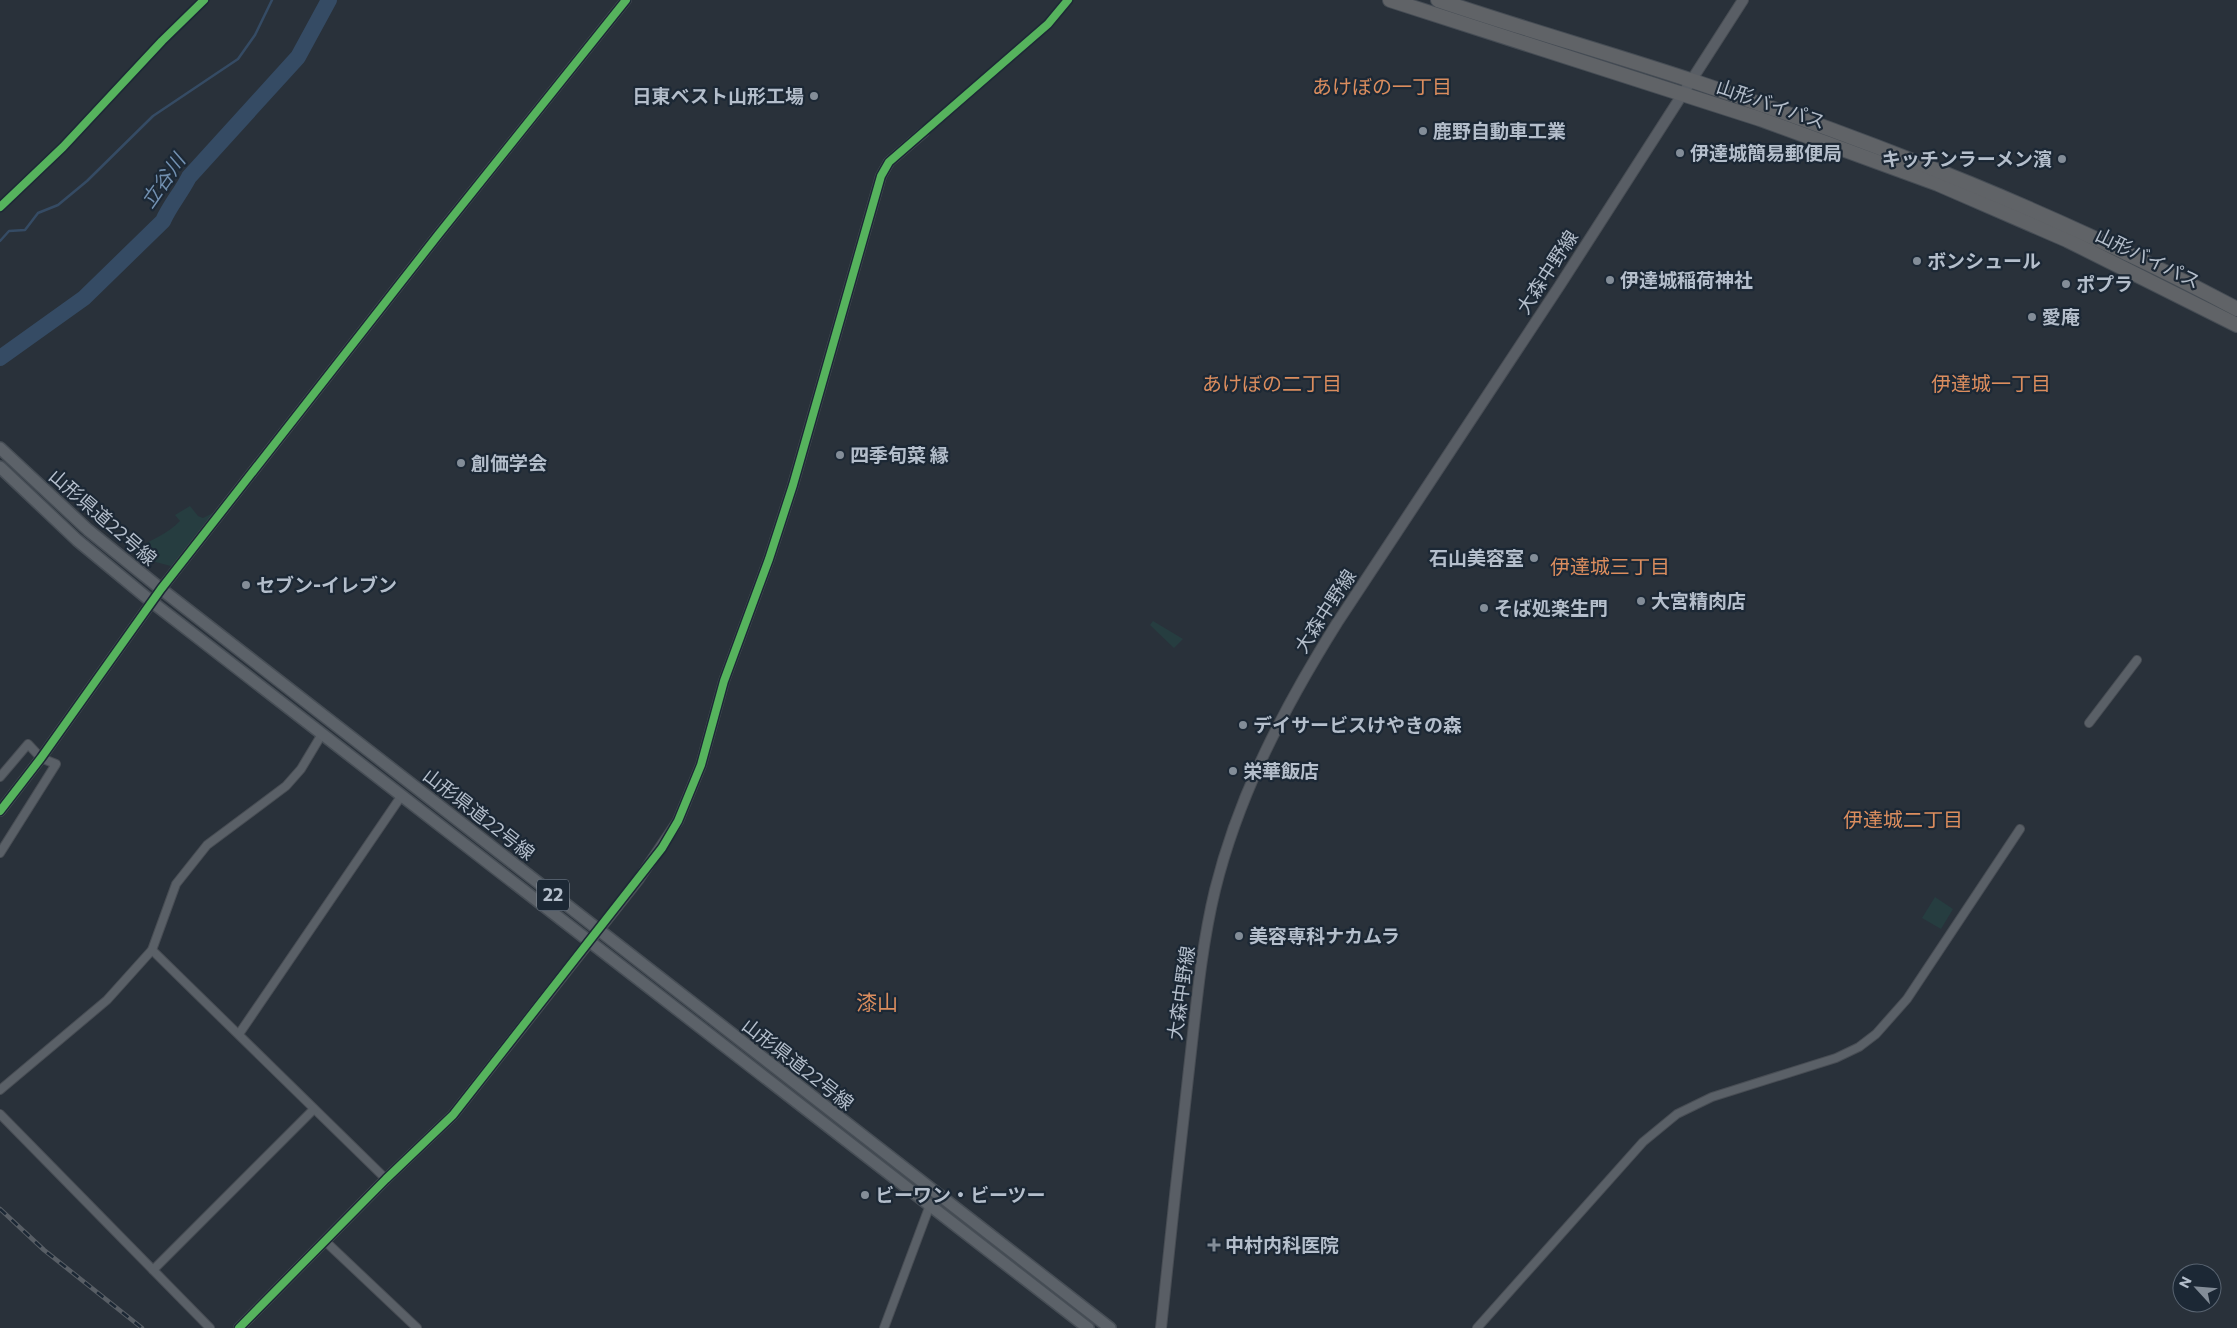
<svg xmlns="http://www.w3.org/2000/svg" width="2237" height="1328" viewBox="0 0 2237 1328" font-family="Commissioner,'Noto Sans JP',sans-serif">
  <rect width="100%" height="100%" fill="#29313a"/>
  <g fill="#263d40">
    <path d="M190,506L198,516L203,518L221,509L178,568L152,561L133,550C149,541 168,534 180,521L175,515Z"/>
    <path d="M1153,621L1183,639L1174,648L1150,625Z"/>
    <path d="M1935,897L1953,909L1941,929L1922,918Z"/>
  </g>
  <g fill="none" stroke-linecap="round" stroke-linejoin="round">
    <path stroke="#354b64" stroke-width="2.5" d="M0,241L9,231L25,230L38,213L58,205L87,181L153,116L238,59L255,35L272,0"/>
    <path stroke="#354b64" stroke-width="16" d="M0,358L84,298L163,221C170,205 181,193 189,177L298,57L329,0"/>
    <defs>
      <g id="street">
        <path d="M924,132L1048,24L1068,0"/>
        <path d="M2089,723L2137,660"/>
        <path d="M0,777L28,744L41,758L56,764L0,853"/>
        <path d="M152,950L386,1179"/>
        <path d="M239,1034L402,795"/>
        <path d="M0,1090L107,1000L152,950L176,884L207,845L286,786L301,769L322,734"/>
        <path d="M0,1114L210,1328"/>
        <path d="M325,1241L417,1328"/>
        <path d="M153,1270L314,1109"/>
        <path d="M884,1328L930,1205"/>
        <path d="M1477,1328L1643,1142L1677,1114L1712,1097L1836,1058L1859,1047L1876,1034L1907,999L2020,829"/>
      </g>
      <g id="secondary">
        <path d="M0,811L41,758L161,589L438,235L626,0"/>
        <path d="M239,1328L386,1179L453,1115L639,879L678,821L701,765L724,681L769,559L793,485L881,176L889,162L924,132"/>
        <path d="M1161,1328C1170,1242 1179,1155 1189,1069C1196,1009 1201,948 1215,890C1239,793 1285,706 1337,623L1560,285L1743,0"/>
      </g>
      <g id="primary">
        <path d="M0,448L88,530L161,589L1110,1328"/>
        <path d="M0,467L77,540L152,602L1088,1328"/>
      </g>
      <g id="highway">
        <path d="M1390,0L1760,119L1938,184L2067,240L2237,325"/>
        <path d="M1438,0C1523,29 1609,53 1693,81C1880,144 2063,216 2237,309"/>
      </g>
    </defs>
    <use href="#street" stroke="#484d54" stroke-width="10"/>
    <use href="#secondary" stroke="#484d54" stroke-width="12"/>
    <use href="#primary" stroke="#474e56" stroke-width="14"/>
    <use href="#highway" stroke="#464d55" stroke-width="16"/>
    <use href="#street" stroke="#5a6067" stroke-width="8"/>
    <use href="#secondary" stroke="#595e65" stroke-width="10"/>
    <use href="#primary" stroke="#5c6269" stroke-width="11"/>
    <use href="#highway" stroke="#606367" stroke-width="14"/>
    <defs>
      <path id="rail" d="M0,1209L44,1250L142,1328"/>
    </defs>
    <use href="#rail" stroke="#585e65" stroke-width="4.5"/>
    <use href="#rail" stroke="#1c2835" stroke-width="2.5" stroke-dasharray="8" stroke-linecap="butt"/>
    <defs>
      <g id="cycleway">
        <path d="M0,207L63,147L162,41L204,0"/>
        <path d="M0,811L41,758L161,589L438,235L626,0"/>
        <path d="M239,1328L386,1179L453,1115L662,848L678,821L701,765L724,681L769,559L793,485L881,176L889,162L1048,24L1068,0"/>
      </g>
    </defs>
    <use href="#cycleway" stroke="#1c2835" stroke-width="11"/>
    <use href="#cycleway" stroke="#56b35d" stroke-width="8"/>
  </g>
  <g fill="#838d98" stroke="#1c2835" stroke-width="2">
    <circle cx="814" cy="96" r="5"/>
    <circle cx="1423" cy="131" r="5"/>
    <circle cx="1680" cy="153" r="5"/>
    <circle cx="2062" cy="159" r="5"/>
    <circle cx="1917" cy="261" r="5"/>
    <circle cx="1610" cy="280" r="5"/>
    <circle cx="2066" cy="284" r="5"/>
    <circle cx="2032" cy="317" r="5"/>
    <circle cx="840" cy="455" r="5"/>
    <circle cx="461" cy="463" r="5"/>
    <circle cx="1534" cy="558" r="5"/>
    <circle cx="246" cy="585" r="5"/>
    <circle cx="1641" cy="601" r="5"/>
    <circle cx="1484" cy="608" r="5"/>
    <circle cx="1243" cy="725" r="5"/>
    <circle cx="1233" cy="771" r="5"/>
    <circle cx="1239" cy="936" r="5"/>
    <circle cx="865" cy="1195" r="5"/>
    <path d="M1211.5 1237.5h5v5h5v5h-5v5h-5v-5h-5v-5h5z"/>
  </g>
  <g text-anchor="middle" stroke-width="4.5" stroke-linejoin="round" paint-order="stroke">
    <rect fill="#1c2835" stroke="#86919e" stroke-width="1" x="537" y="879.5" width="32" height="31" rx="4"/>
    <g font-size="18" font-weight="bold" fill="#b4becb">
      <text x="553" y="901">22</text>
    </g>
    <g font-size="19" font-weight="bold" fill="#b4becb" stroke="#1c2835" text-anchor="start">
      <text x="804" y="103" text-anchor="end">日東ベスト山形工場</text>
      <text x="1433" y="138">鹿野自動車工業</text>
      <text x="1690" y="160">伊達城簡易郵便局</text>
      <text x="2052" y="166" text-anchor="end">キッチンラーメン濱</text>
      <text x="1927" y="268">ボンシュール</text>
      <text x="1620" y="287">伊達城稲荷神社</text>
      <text x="2076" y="291">ポプラ</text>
      <text x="2042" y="324">愛庵</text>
      <text x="850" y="462">四季旬菜 縁</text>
      <text x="471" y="470">創価学会</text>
      <text x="1524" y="565" text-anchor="end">石山美容室</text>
      <text x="256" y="592">セブン-イレブン</text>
      <text x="1651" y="608">大宮精肉店</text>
      <text x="1494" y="615">そば処楽生門</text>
      <text x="1253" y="732">デイサービスけやきの森</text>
      <text x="1243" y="778">栄華飯店</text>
      <text x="1249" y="943">美容専科ナカムラ</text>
      <text x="875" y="1202">ビーワン・ビーツー</text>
      <text x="1225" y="1252">中村内科医院</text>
    </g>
    <g font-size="19" fill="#b4becb" stroke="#1c2835">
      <text transform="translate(1771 104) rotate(19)" y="7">山形バイパス</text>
      <text transform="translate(2148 258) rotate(26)" y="7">山形バイパス</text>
      <text transform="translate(1547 272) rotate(-57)" y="7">大森中野線</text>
      <text transform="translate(103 517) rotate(41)" y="7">山形県道22号線</text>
      <text transform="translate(1325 611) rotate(-57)" y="7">大森中野線</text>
      <text transform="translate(479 814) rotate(38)" y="7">山形県道22号線</text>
      <text transform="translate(1181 993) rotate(-82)" y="7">大森中野線</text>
      <text transform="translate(798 1064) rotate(38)" y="7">山形県道22号線</text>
    </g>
    <g font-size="20" fill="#db8d5e" stroke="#1c2835">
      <text x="1382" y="94">あけぼの一丁目</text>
      <text x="1272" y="391">あけぼの二丁目</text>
      <text x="1991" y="391">伊達城一丁目</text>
      <text x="1610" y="574">伊達城三丁目</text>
      <text x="1903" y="827">伊達城二丁目</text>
    </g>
    <g font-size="20" font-style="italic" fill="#7290b0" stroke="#1c2835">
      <text transform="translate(163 181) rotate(-55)" y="7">立谷川</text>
    </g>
    <g font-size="21" fill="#db8d5e" stroke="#1c2835">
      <text x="877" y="1010">漆山</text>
    </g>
  </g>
  <g transform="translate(2197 1288) rotate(296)"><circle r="24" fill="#1c2835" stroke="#596471"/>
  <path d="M0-4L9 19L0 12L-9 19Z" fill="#838d98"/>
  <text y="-8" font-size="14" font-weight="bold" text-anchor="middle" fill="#b4becb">N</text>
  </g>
</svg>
